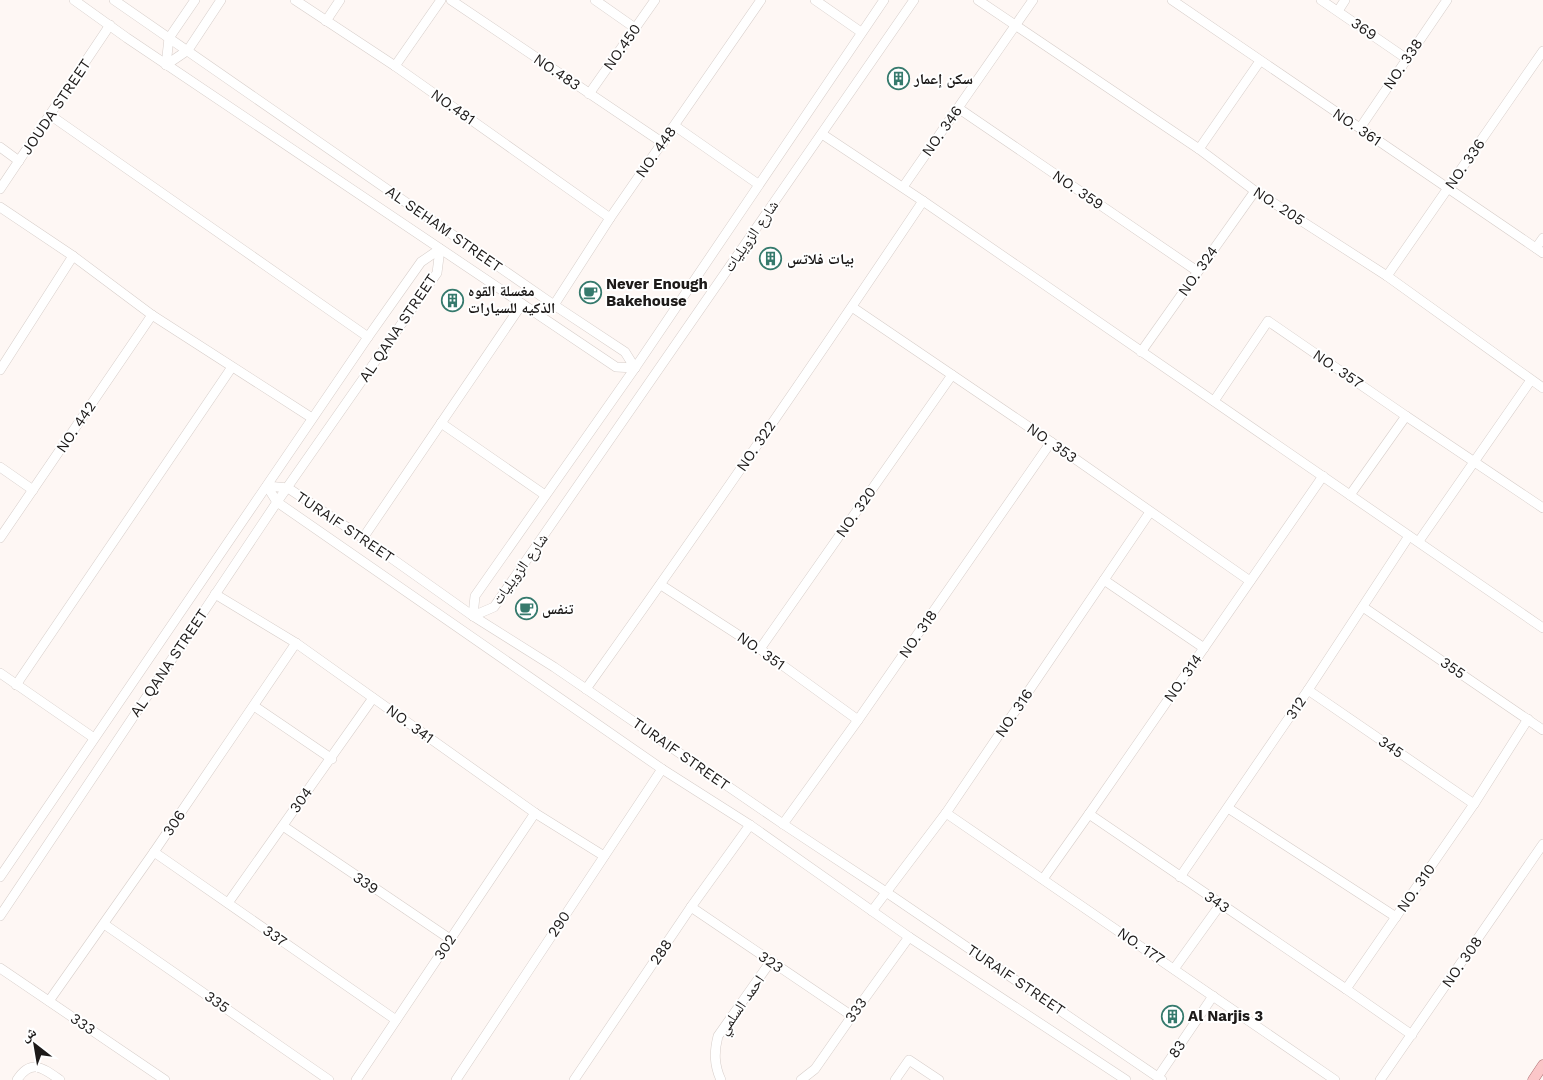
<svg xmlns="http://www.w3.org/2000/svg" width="1543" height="1080" viewBox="0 0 1543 1080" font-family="'Work Sans','Noto Naskh Arabic',sans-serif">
  <rect width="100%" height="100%" fill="#fef7f4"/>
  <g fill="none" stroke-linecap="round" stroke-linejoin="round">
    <defs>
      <g id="minor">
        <path d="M74,0L127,38L616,367L635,368"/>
        <path d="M114,0L554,305L625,352L635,368"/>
        <path d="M295,0L395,66L610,218"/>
        <path d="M451,0L663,143"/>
        <path d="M595,0L635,28"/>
        <path d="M815,0L861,32"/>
        <path d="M978,0L1199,149L1255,191L1387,276L1543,388"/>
        <path d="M1172,0L1543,253"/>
        <path d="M1321,0L1407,59"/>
        <path d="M1338,11L1345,0"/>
        <path d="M326,21L340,0"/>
        <path d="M166,65L188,50L221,0"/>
        <path d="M166,65L169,38L195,0"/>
        <path d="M395,66L441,0"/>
        <path d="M589,94L655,0"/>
        <path d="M958,108L1197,271"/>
        <path d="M50,115L368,337"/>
        <path d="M675,126L758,184"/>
        <path d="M1360,128L1447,0"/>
        <path d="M822,134L923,201L1543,628"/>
        <path d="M0,147L19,161"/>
        <path d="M1199,149L1260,61"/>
        <path d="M903,187L1033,0"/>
        <path d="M0,189L110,25"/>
        <path d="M0,207L73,256L152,315L312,418"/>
        <path d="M1536,248L1543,238"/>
        <path d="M1387,276L1543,51"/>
        <path d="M554,305L610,218L761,0"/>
        <path d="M852,307L1051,442L1250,581"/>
        <path d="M1141,352L1255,191"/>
        <path d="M0,370L73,256"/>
        <path d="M1214,401L1268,321L1406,416L1350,495"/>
        <path d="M1406,416L1543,508"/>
        <path d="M441,423L545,495"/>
        <path d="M0,467L33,490"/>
        <path d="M267,486L288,488L363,538L473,616L554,667L783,824L886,892L1162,1080"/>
        <path d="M267,486L277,502L662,769L750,825L909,937L1126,1080"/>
        <path d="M0,538L152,315"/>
        <path d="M363,538L522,304"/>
        <path d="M1419,541L1531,380"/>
        <path d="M1104,580L1204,648"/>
        <path d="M661,585L760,649L858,720"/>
        <path d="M215,594L296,643L535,813L604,856"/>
        <path d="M1363,607L1543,730"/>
        <path d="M473,616L494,607L914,0"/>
        <path d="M473,616L475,596L635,368L884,0"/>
        <path d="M760,649L952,375"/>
        <path d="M0,673L94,738"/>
        <path d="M16,685L232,367"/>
        <path d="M586,689C701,528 813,365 923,201"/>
        <path d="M1308,690L1474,804"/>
        <path d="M254,706L332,759"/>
        <path d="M1228,808L1396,917"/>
        <path d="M946,813L1335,1080"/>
        <path d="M1089,814L1346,989"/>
        <path d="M783,824L858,720L1051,442"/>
        <path d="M283,826L450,939"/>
        <path d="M154,852L396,1020"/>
        <path d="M0,877L368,337L421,262L440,249"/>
        <path d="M1180,877L1308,690L1409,536"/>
        <path d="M1043,879L1089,814L1323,476"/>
        <path d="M228,903L373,698"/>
        <path d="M691,907L852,1016"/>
        <path d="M872,911L946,813L1150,512"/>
        <path d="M0,916L277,502L437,273L440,249"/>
        <path d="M104,924L329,1080"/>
        <path d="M0,968L165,1080"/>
        <path d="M1174,969L1220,905"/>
        <path d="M49,1001L154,852L296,643"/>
        <path d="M1412,1035L1346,989L1474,804L1528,719"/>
        <path d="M1158,1077L1213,996"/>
        <path d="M17,1080C31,1058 43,1068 60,1080"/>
        <path d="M356,1080L535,813"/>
        <path d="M456,1080L662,769"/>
        <path d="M574,1080L691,907L750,825"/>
        <path d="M721,1080C714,1065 714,1052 718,1036L771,961"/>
        <path d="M801,1080L815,1069L852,1016L909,937"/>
        <path d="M895,1080L909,1060L939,1080"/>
        <path d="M1380,1080L1543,844"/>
      </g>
      <path id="major" d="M1533,1080L1543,1065"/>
    </defs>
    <use href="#minor" stroke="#d7ceca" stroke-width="10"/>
    <use href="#major" stroke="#ac7173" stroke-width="11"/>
    <use href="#minor" stroke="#fff" stroke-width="9"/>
    <use href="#major" stroke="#fbc6c8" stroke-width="10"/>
  </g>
  <defs>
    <symbol id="building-ring" viewBox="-11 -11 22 22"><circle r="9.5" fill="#fff" stroke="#367a6d" stroke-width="1.5"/><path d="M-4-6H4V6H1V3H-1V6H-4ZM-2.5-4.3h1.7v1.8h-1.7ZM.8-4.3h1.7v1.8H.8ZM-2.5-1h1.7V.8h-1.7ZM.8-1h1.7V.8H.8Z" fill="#367a6d"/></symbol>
    <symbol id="cafe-ring" viewBox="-11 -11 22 22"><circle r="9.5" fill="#fff" stroke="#367a6d" stroke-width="1.5"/><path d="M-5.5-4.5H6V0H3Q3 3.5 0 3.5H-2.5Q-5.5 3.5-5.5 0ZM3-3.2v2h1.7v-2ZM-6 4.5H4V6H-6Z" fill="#367a6d"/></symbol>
  </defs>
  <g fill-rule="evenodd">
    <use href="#building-ring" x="886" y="66" width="25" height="25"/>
    <use href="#building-ring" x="758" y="246" width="25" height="25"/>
    <use href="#cafe-ring" x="578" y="280" width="25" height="25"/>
    <use href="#building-ring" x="440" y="288" width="25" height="25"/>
    <use href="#cafe-ring" x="514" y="596" width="25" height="25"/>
    <use href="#building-ring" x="1160" y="1004" width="25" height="25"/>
  </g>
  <g text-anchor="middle" stroke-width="4" stroke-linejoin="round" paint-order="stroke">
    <g font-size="15" fill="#1d1a19" stroke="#fff">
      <text transform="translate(1364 29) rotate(35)" y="5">369</text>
      <text transform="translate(622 47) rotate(-55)" y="5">NO.450</text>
      <text transform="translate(1403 64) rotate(-56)" y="5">NO. 338</text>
      <text transform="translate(557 72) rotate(34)" y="5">NO.483</text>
      <text transform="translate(56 107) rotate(-56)" y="5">JOUDA STREET</text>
      <text transform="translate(453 107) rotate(35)" y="5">NO.481</text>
      <text transform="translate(1357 127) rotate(34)" y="5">NO. 361</text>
      <text transform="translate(942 131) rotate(-55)" y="5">NO. 346</text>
      <text transform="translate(656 152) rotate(-55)" y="5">NO. 448</text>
      <text transform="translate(1465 164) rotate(-55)" y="5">NO. 336</text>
      <text transform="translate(1078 190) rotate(34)" y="5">NO. 359</text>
      <text transform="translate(1279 206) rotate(33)" y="5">NO. 205</text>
      <text transform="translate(444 229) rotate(35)" y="5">AL SEHAM STREET</text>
      <text transform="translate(751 236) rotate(-55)" y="5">شارع الزويليات</text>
      <text transform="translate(1198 271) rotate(-55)" y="5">NO. 324</text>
      <text transform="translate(398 328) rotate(-56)" y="5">AL QANA STREET</text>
      <text transform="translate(1338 369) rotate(34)" y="5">NO. 357</text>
      <text transform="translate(76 427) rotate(-56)" y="5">NO. 442</text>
      <text transform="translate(1052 443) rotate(35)" y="5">NO. 353</text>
      <text transform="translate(756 446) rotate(-56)" y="5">NO. 322</text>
      <text transform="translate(856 512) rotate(-55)" y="5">NO. 320</text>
      <text transform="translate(345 527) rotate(34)" y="5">TURAIF STREET</text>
      <text transform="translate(520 569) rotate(-54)" y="5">شارع الزويليات</text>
      <text transform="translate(918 634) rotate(-55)" y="5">NO. 318</text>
      <text transform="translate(761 651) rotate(35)" y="5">NO. 351</text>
      <text transform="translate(169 663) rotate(-56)" y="5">AL QANA STREET</text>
      <text transform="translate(1453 668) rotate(34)" y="5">355</text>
      <text transform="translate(1183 678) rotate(-55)" y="5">NO. 314</text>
      <text transform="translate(1296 708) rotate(-56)" y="5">312</text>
      <text transform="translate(1014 713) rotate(-56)" y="5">NO. 316</text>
      <text transform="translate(410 724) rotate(36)" y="5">NO. 341</text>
      <text transform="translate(1391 747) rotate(34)" y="5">345</text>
      <text transform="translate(681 754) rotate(35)" y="5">TURAIF STREET</text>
      <text transform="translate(301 800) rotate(-55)" y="5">304</text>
      <text transform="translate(174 823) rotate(-56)" y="5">306</text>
      <text transform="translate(366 883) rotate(34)" y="5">339</text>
      <text transform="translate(1416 888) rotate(-55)" y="5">NO. 310</text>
      <text transform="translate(1217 902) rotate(34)" y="5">343</text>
      <text transform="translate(559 924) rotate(-56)" y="5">290</text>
      <text transform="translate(275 936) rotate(35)" y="5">337</text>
      <text transform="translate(1141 946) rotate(34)" y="5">NO. 177</text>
      <text transform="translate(445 947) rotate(-56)" y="5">302</text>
      <text transform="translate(661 952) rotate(-56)" y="5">288</text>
      <text transform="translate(771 962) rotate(34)" y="5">323</text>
      <text transform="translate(1462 962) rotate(-55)" y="5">NO. 308</text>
      <text transform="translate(1016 980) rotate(34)" y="5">TURAIF STREET</text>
      <text transform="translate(217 1002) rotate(35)" y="5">335</text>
      <text transform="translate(741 1005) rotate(-55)" y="5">احمد السلمي</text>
      <text transform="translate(856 1010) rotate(-55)" y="5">333</text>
      <text transform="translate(83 1024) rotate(34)" y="5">333</text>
      <text transform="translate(1177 1049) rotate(-56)" y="5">83</text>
    </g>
    <g font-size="15" font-weight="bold" fill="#1d1a19" stroke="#fff" text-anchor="start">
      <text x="914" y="84">سكن إعمار</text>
      <text x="787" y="264">بيات فلاتس</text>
      <text x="606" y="289">Never Enough<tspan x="606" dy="17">Bakehouse</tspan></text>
      <text x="468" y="296">مغسلة القوه<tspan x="468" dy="17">الذكيه للسيارات</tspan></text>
      <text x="542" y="614">تنفس</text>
      <text x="1188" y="1021">Al Narjis 3</text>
    </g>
  </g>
  <g transform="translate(35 1045) rotate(329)" stroke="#ffffff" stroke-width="4" paint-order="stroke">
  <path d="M0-4L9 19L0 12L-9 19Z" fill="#1d1a19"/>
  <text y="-8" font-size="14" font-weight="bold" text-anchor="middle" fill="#1d1a19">ش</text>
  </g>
</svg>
